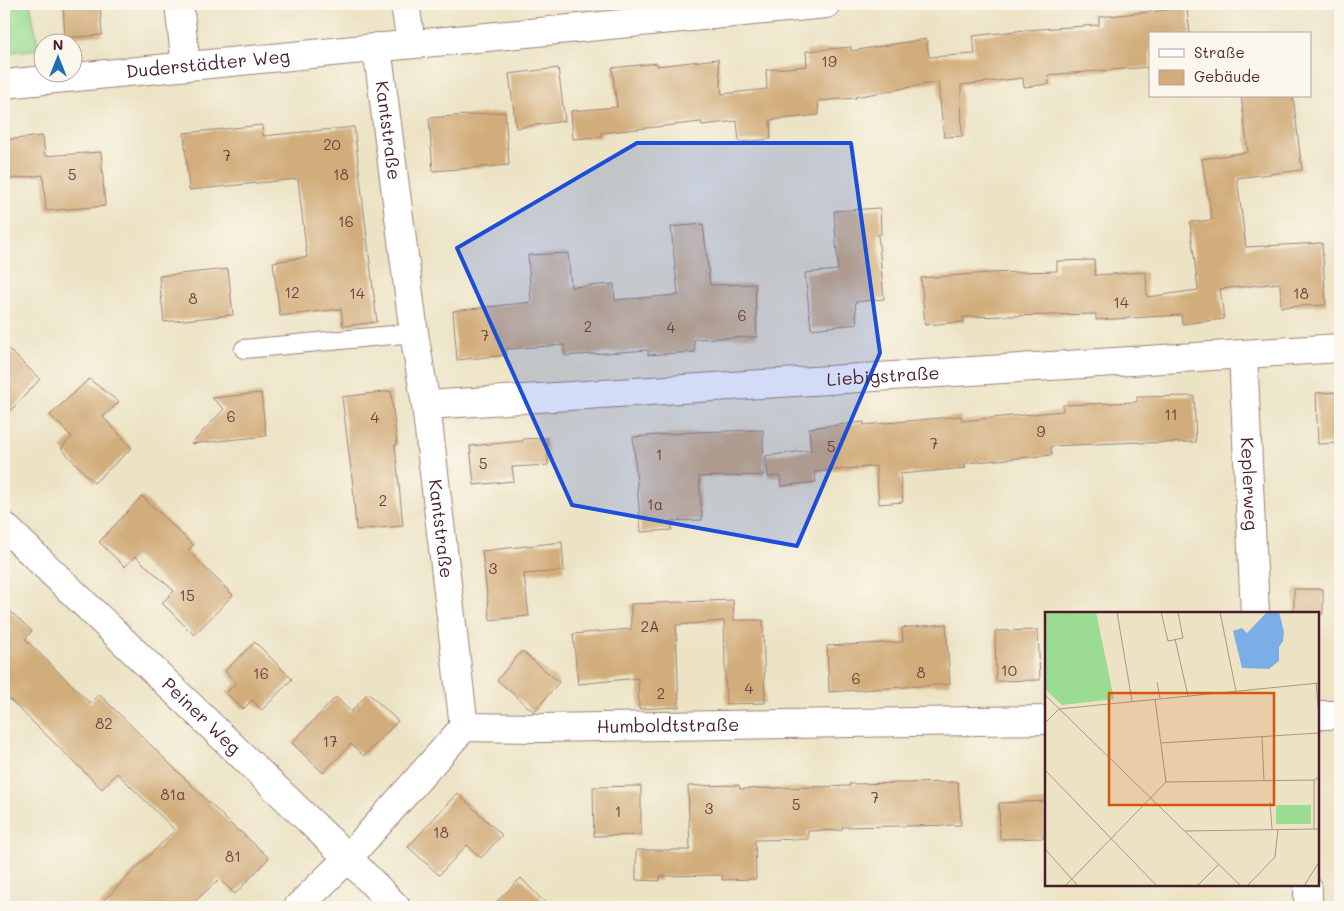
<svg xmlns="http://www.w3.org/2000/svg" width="1344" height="911" viewBox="0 0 1344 911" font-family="Mali,sans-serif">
  <rect width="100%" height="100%" fill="#fbf7ec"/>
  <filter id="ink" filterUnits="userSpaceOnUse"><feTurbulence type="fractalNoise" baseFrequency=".02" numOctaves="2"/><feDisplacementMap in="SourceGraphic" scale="10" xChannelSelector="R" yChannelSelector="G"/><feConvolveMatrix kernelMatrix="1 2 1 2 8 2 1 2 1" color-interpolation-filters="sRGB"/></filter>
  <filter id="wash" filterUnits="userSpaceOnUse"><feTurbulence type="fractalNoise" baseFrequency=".0096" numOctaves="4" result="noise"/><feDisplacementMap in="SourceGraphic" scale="20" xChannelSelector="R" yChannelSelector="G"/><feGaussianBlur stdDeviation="1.12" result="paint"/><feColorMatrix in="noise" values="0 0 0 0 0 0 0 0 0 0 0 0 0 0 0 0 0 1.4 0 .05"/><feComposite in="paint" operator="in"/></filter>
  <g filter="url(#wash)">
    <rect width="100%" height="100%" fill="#ece3c4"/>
    <path fill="#9bdc92" stroke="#727e5e" d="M4,4H30L39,49L4,53Z"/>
    <g id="blocks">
      <g fill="#d2ad7b">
        <path d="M63,4H100L102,35L65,38Z"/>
        <path d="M1187,8L1190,34H1150V67L1048,75L1049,84L1024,87L1023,78L961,85L962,136L944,137L938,82L855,97L856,98L818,101L819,115L770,120L771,139L739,142L737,121L702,125L701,122L601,133V137L573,139L571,111L617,107L612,68L657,63V66L718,59L722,94L767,89L766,70L807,66L806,51L851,47V51L926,39L929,57L975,54L973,36L1025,30L1099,25V17Z"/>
        <path d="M558,68L565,121L516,128L509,74Z"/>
        <path d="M1241,96H1293L1302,170L1237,178L1246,247L1322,243L1326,305L1281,307L1280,283L1220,289L1224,319L1182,324L1181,315L1096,320V314L963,317L964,322L925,325L921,278L989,273L1057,271V261L1094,260L1095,275L1146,272L1147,297L1198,290L1190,222L1212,220L1202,159L1248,152Z"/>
        <path d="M505,112L509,165L433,171L429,118Z"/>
        <path d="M262,125L263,136L354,127L377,322L343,326L341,309L280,316L273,262L307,257L298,179L189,190L184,133Z"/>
        <path d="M43,136L45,156L101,152L105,206L46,211L43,175L4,180V140Z"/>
        <path d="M880,208L881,234H878L884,299L855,302L857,324L811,329L805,273L838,270L834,211Z"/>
        <path d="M703,224L710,285L755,284L757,337L694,339L695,352L648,355V350L565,356L564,345L506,349L507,355L457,360L453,311L531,302L528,255L568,253L571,287L614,284L615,300L678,295L671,227Z"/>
        <path d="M228,269L233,315L164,322L159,276Z"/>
        <path d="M4,345L40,379L4,418Z"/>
        <path d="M89,379L119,402L103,417L132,448L94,483L61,448L72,437L50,415Z"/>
        <path d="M391,391L397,445H395L403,526L356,530L353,486L342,397Z"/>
        <path d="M1340,392V443L1318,444L1316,393Z"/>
        <path d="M261,393L266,436L191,444L224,409L212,398Z"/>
        <path d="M1194,396L1196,442L1139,443V442L1051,446L1052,455L965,463L966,468L900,474L903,502L879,504L876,466L815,472L816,482L781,486L780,476L768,477L766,456L811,450L809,428L864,422V425L961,416L962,421L1063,411V405L1137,402V397Z"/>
        <path d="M763,430L764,475L699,477L702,520L671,521L672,530L641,532L633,437L695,432Z"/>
        <path d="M547,438L548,465L512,467L514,481L474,485L470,446L523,441V439Z"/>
        <path d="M142,496L193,545L188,551L233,595L194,635L162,603L174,591L135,556L125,567L99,542Z"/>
        <path d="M562,542L564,571L524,574L529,616L490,620L482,551Z"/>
        <rect x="1294" y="589" width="29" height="25"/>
        <path d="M733,600L734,620H763L765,703L726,704L724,621L676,625L679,707L639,709L638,678L578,684L573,634L631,629V604Z"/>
        <path d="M4,606L32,631L25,639L90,703L99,694L239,832L240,831L269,858L235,894L219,879L189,907H97L175,830L117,773L102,789L4,694Z"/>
        <path d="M946,624L950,684L829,692L827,646L903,642L902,628Z"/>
        <path d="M1038,630L1040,680L996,681L995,631Z"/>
        <path d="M255,642L292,679L262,710L252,700L243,709L226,693L236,683L225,671Z"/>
        <path d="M522,651L559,682L534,712L497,680Z"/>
        <path d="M368,693L398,721L364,756L351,744L323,773L292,743L336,697L351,712Z"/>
        <path d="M958,782L961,825L842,827V830L808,831V839L755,840L756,879L722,880V875L660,876V881L636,880V850H690L688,786L739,785L740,789L850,786L849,784Z"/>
        <path d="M641,786V835L594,836L593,787Z"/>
        <path d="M457,793L502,835L481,858L467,845L439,875L408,847Z"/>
        <path d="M1046,801V826L1044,838L1000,839L999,803Z"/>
        <path d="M521,878L549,907H491Z"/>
      </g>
    </g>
  </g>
  <g filter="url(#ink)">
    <use href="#blocks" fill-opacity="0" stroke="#9b8178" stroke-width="1"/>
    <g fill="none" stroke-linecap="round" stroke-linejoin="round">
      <defs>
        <path id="lane" d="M244,349L414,333"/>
        <g id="street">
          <path d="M179,4L186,66"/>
          <path d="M405,4L411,43"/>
          <path id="s1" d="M377,47L414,333L426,405L464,727"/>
          <path id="s2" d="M4,84L826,4"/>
          <path id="s3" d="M1243,354L1255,614"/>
          <path id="s4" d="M426,405L1340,348"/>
          <path id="s5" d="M4,526L348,858L396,907"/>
          <path d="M1318,715H1340"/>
          <path d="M1308,889V907"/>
          <path id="s6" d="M298,907L348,858L464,727L541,728L1046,720"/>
        </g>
      </defs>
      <use href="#lane" stroke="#9b8178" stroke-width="20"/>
      <use href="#street" stroke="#9b8178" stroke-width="30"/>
      <use href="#lane" stroke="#fff" stroke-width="18"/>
      <use href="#street" stroke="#fff" stroke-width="28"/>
    </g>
  </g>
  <path fill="#1d4ed8" fill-opacity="0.2" stroke="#1d4ed8" stroke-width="4" stroke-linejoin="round" d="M637,143H851L880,353L797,546L572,505L457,248Z"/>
  <g text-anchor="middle" stroke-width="4" stroke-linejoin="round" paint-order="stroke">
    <g font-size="15" fill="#6c423f">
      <text x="829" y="67">19</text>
      <text x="332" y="150">20</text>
      <text x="227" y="161">7</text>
      <text x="72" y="180">5</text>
      <text x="341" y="180">18</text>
      <text x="346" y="227">16</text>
      <text x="292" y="298">12</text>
      <text x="357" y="299">14</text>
      <text x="1301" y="299">18</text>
      <text x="193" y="304">8</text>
      <text x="1121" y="308">14</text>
      <text x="742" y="321">6</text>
      <text x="588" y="332">2</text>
      <text x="671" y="333">4</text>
      <text x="485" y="341">7</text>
      <text x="1171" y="420">11</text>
      <text x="231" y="422">6</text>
      <text x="375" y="423">4</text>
      <text x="1041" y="437">9</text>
      <text x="934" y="449">7</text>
      <text x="831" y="452">5</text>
      <text x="659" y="460">1</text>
      <text x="483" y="469">5</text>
      <text x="383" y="506">2</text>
      <text x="655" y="510">1a</text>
      <text x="493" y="574">3</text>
      <text x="187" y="601">15</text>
      <text x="650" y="632">2A</text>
      <text x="1009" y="676">10</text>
      <text x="921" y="678">8</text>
      <text x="261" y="679">16</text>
      <text x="856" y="684">6</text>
      <text x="749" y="694">4</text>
      <text x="661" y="699">2</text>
      <text x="104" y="729">82</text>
      <text x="330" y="747">17</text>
      <text x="173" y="800">81a</text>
      <text x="875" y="803">7</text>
      <text x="796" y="810">5</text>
      <text x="709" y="814">3</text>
      <text x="618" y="817">1</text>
      <text x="441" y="838">18</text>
      <text x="233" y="862">81</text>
    </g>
    <g font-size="18" fill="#4a1f2b" stroke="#fbf7ec">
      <text dy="6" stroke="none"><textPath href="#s2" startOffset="205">Duderstädter Weg</textPath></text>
      <text dy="6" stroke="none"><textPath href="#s1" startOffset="84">Kantstraße</textPath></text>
      <text dy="6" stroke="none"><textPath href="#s4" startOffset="458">Liebigstraße</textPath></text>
      <text dy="6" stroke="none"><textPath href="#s3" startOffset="130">Keplerweg</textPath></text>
      <text dy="6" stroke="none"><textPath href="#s1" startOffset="486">Kantstraße</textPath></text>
      <text dy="6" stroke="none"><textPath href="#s5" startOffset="274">Peiner Weg</textPath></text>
      <text dy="6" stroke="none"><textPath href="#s6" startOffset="449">Humboldtstraße</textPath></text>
    </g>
  </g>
  <g transform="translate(1045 612)">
    <rect width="274" height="274" fill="#ece3c4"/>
    <path d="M0,0H51L69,87L17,93L1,78ZM231,193H266V212H231Z" fill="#9bdc92"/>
    <path d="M222,0H234L239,20L238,29L234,35V49L224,57L197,56L188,19L197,16L202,21Z" fill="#7bade7"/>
    <path fill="none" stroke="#ab9587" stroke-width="1" d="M72,0L87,89M116,0L123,29L138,26L133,0M175,0L191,79M130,27L143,84M112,70L115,86M271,71L274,103M0,83L196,274M110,87L121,170M0,111L14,97L274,71M217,125L219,169M116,131L274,121M0,158L112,274M225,190L227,217M269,217V168L274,165M140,219L274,217M0,237L33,274M20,274L121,170L269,168M152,274L174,252M202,274L230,245L233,217M259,274L274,250"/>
    <path fill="#d8530f" fill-opacity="0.15" stroke="#d8530f" stroke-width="2.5" d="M64,81H229V193H64Z"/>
    <rect width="274" height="274" fill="none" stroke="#4a1f2b" stroke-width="2.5"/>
  </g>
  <rect width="1344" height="911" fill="none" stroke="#fbf7ec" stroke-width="20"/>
  <rect x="1149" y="32" width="162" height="65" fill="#fbf7ec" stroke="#b4a19f"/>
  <rect x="1159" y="49" width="25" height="8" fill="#ffffff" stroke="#b4a19f"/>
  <text x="1194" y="58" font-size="15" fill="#4a1f2b">Straße</text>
  <rect x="1159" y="70" width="25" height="15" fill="#d2ad7b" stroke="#b4a19f"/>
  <text x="1194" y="82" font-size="15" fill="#4a1f2b">Gebäude</text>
  <g transform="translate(58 58)"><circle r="24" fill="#fbf7ec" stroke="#b4a19f"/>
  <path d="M0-4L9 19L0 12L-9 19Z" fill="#1f6fb2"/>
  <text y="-8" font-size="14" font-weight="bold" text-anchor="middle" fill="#4a1f2b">N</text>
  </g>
</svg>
